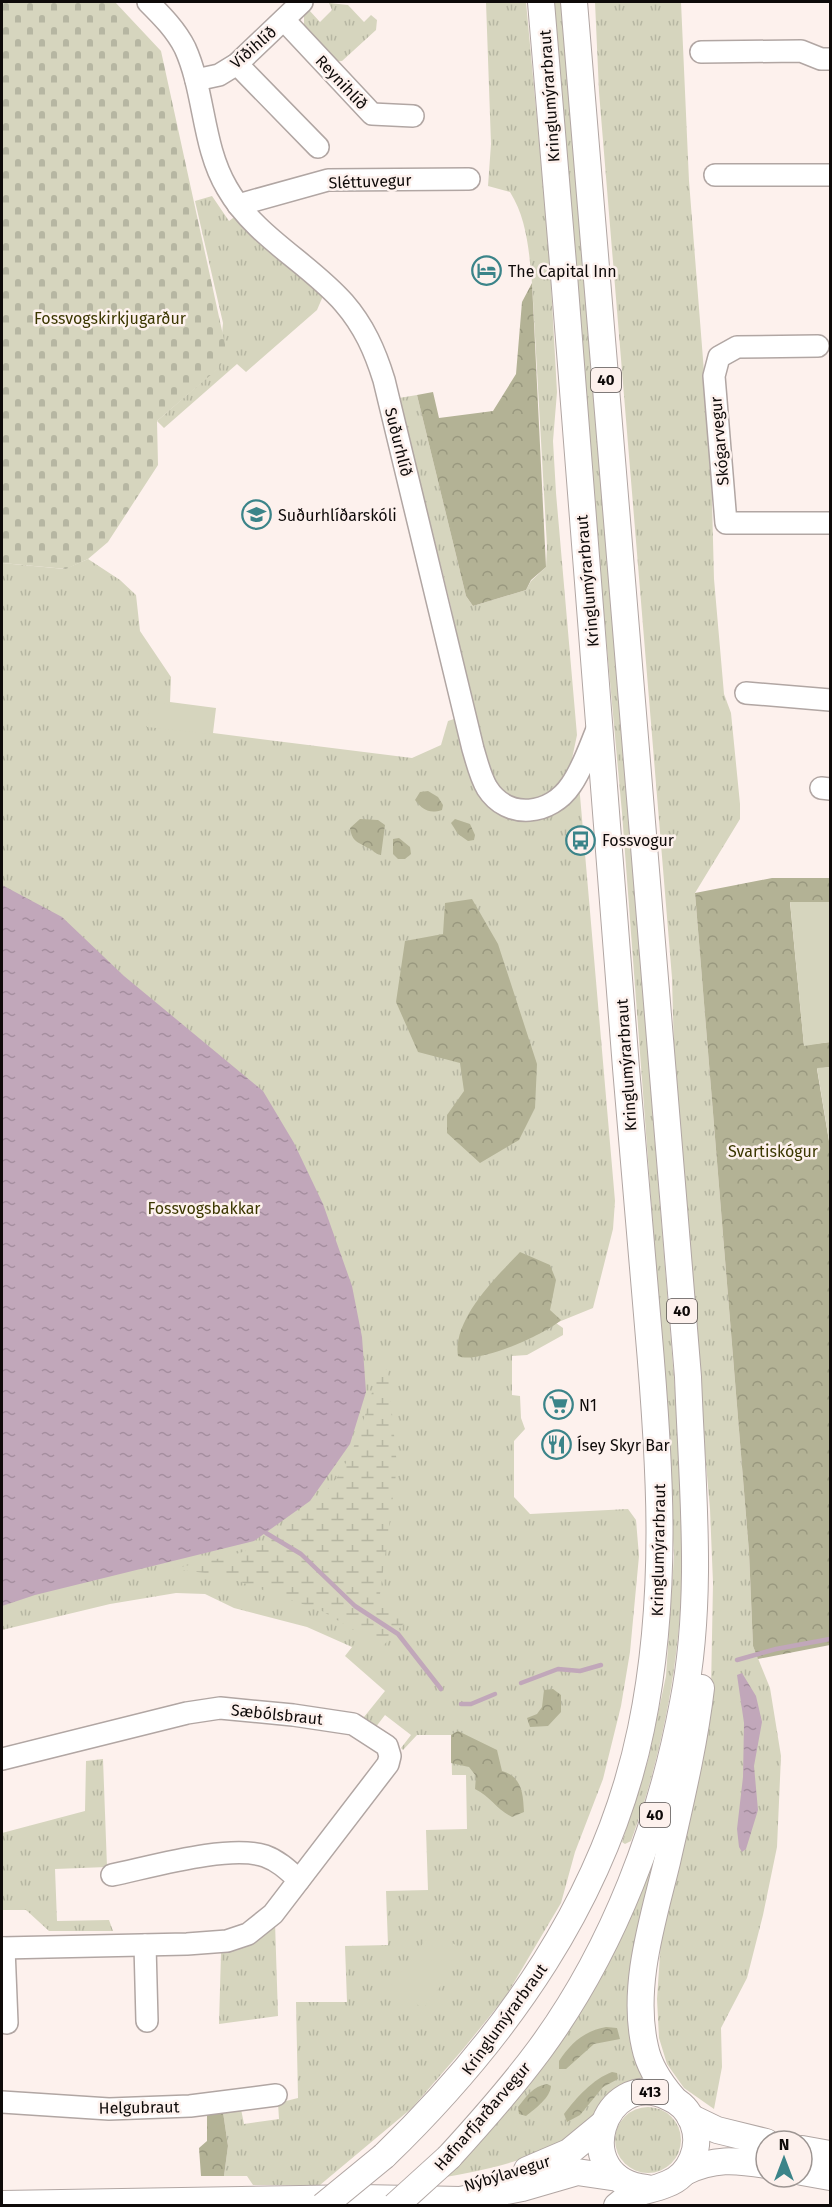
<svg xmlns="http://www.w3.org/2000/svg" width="832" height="2207" viewBox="0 0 832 2207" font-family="'Fira Sans',sans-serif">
  <defs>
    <pattern id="grass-tufts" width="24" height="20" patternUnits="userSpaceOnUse" patternTransform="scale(1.5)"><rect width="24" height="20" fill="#d6d5be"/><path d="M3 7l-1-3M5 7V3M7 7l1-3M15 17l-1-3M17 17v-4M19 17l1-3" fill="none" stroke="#b6b6a2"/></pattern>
    <pattern id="forest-crowns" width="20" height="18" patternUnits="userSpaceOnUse" patternTransform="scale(1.5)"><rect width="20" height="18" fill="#b3b295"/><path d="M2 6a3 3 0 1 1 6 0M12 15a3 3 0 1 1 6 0" fill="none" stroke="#99987f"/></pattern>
    <pattern id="wetland-marsh" width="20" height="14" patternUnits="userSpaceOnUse" patternTransform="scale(1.5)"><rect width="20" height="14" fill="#d6d5be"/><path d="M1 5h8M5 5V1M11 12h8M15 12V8" fill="none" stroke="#b6b6a2"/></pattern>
    <pattern id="cemetery-stones" width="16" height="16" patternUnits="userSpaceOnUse" patternTransform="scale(1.5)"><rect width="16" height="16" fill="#d6d5be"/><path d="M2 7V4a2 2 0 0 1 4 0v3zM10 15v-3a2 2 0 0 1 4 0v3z" fill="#b6b6a2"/></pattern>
    <pattern id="water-ripples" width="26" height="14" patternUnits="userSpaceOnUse" patternTransform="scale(1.5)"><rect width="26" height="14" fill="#c1a7ba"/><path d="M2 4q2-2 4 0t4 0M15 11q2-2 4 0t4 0" fill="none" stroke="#a58e9f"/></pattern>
  </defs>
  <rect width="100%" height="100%" fill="#fdf1ed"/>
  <g fill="url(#grass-tufts)">
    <path d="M486,2H526L549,248L557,392L553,441L556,493L577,735L569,773L549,796L528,803L504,796L489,777L461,660L451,607L399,398L417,395L466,596L473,606L526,590L531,581L546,567L547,546L532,283C529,251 527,219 510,192L488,186L491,144Z"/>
    <path d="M552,2H563L674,1378C692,1540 687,1687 631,1841L625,1844L622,1842L648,1760L666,1676L674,1556L658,1293L622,813L581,363L571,203Z"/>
    <path d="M595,2H681L689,181L711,461L714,579L724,694L731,713L740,804V819L695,893L749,1552L753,1646L770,1688L781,1756L777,1847L763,1915L747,1978L721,2028L722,2067L714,2109L684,2088L667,2064L659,2038L657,1999L662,1924L711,1690L713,1583L710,1509L676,1127L672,978L599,92Z"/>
    <path d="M329,3L348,5L364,22L371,15L377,20L376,30L342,61L330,62L304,34V15L309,10L320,22L332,10Z"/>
    <path d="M212,196L229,221L237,215L323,296L317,310L246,372L237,364L164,428L157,421L219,367L223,323L195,201Z"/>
    <path d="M88,559L120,580L136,595L140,631L171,677L170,702L216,708L213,733L412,758L441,745L448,721L460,717L500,811L579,784L615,1201L613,1229L593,1308L556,1323L563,1328V1335L527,1355L512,1356V1395L520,1396L521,1418L525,1429L514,1441V1497L530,1514L628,1509L636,1520L639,1556L630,1652L621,1706L603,1779L575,1852L561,1903L506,1996L464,2048L412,2108L320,2185H253L247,2176H224L228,2146L223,2112L241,2109L244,2124L279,2119L278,2103L298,2098L296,2002H347L345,1946L388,1945L386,1891L428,1890L426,1830L467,1829L466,1775H452L451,1735H417L403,1750L401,1748L411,1735L385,1715L375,1728L365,1723L364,1717L385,1691L345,1656L352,1647L307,1627L234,1608L205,1594L176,1593L110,1604L2,1630V563L65,569Z"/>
    <path d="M103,1759L107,1867L55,1869L57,1921L109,1920L113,1931H49L26,1910H2V1833L85,1811L86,1761Z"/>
    <path d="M654,1860H660L645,2080C599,2091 607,2108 576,2131C538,2160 486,2170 440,2178L598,1980Z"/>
    <path d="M275,1922L278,2016L219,2024L221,1953L238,1950Z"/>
    <circle cx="648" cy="2140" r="33"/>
  </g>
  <g fill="url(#forest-crowns)">
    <path d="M532,283L546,567L531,580L526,590L473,606L466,596L417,395L433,392L439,418L493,411L516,374L522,302Z"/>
    <path d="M428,791L438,797L443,805L442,810C429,814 423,810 415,800L420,792Z"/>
    <path d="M360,819L378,820L385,825L381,855C374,854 374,850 368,848C358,842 352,842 350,828Z"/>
    <path d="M455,819L470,824L475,835L474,840L468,841L458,834L451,823Z"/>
    <path d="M399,838L410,847L411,854L405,859H398L393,854V839Z"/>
    <path d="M772,878H830V902H790L804,1045L830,1042V1067L817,1069L830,1147V1645L758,1659L753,1646L749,1552L695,893Z"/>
    <path d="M472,899L498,944L537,1064L535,1108L519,1140L480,1163L447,1133V1115L464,1091L460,1063L418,1052L396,1002L405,941L443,934L445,903Z"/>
    <path d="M520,1252L550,1265L556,1280L550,1310L561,1320C546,1334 477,1365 458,1356C452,1320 497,1276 520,1252Z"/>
    <path d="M553,1689L561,1695V1712L548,1726L530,1727L527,1718L537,1714L542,1707L544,1690Z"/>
    <path d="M458,1731L497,1750L502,1771C522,1777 523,1793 524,1812L512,1817C496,1809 491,1797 475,1789L476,1776L469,1767L451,1763V1735Z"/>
    <path d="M606,2027L617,2028L620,2039L594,2044L566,2069H559V2061C571,2043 584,2031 606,2027Z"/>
    <path d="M612,2072L617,2073L618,2079L603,2087L580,2115L567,2122L564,2114C576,2098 593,2079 612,2072Z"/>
    <path d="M547,2084L551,2086C550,2098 536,2108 526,2116L519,2114L518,2107C526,2097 533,2086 547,2084Z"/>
    <path d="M207,2112H223L228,2146L224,2176H201L199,2148L207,2141Z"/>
  </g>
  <path fill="url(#wetland-marsh)" d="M381,1365L388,1371L397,1466L380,1594L405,1622L382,1647L322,1611L221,1575L173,1569C199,1562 228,1558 254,1548C278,1538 326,1496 340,1473C361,1441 368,1400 381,1365Z"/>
  <path fill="url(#cemetery-stones)" d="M2,2H115L161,51L226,349L220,367L157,421L158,465L108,542L88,559L66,569L2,563Z"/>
  <g fill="#d6d5be">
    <path d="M149,702L213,709L211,734L147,727Z"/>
    <path d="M790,902H830V1042L804,1046Z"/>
    <path d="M830,1067V1147L817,1068Z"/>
    <path d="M434,1929L466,1953L423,2009L391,1985Z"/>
  </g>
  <g fill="url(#water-ripples)">
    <path d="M2,885L62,917L124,976L263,1091L294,1143L323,1204L352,1286L362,1337L366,1392L350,1444L310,1501L254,1541L35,1595L2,1606Z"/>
    <path d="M742,1673L756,1696L762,1722L754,1766L758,1810L746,1849L742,1852L739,1847L737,1829L743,1777L744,1723L737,1675Z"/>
  </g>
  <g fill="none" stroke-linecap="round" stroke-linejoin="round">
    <g stroke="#c1a7ba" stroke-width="4.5">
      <path d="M266,1533L301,1554L355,1606L398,1634L441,1689"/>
      <path d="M737,1660L776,1649L830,1639"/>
      <path d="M521,1683L558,1669L580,1671L601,1665"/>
      <path d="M461,1704H471L495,1694"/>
    </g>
    <defs>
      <g id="minor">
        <path d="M148,2C162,16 176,30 185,48C205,92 202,146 227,188C255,237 308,262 344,303C364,326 375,351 384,380L473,749C477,762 480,776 487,788C508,821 551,815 571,785C583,768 590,746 598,727"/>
        <path d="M284,20L372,114L413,116"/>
        <path d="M701,52L801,51L821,59H830"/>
        <path d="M237,64L318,147"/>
        <path d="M196,80L219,75L237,64L302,2"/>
        <path d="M715,175H830"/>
        <path d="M238,205L328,180L469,179"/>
        <path d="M818,346L737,347L719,357L714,376L726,523H830"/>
        <path d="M746,693L830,700"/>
        <path d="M821,788L830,789"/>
        <path d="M2,1759L187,1713L220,1708L293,1715L353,1724L387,1746L390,1756L388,1764L273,1914L248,1934L227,1941L187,1944L2,1948"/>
        <path d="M112,1875C151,1867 229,1844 265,1856C279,1861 289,1871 299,1880"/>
        <path d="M145,1945L147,2021"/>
        <path d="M4,1948L7,2023"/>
        <path d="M2,2102L109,2109L190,2106L276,2095"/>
      </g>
      <g id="major">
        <path d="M673,2098C660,2083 649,2067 645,2047C631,1987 653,1920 667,1862C680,1804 694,1747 701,1688"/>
        <path d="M690,2117L717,2130L766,2142"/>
        <path d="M802,2149L830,2154"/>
        <path d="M384,2156C506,2038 606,1898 641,1729C669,1595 660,1461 648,1326C640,1240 633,1154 626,1068C598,712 572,357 541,2"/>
        <path d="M449,2157C481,2122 512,2087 540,2049C614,1948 660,1825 683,1703C704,1597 692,1485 688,1377L574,2"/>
        <path d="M527,2170L569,2152L603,2124"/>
        <path d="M685,2172C714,2158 735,2160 766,2165"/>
        <path d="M802,2172L830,2177"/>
        <path d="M2,2204L362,2198L460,2200L522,2188L577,2172L618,2178"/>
        <path d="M617,2206C638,2188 646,2193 667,2184C691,2175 702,2146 693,2123C689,2111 680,2102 668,2097C603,2066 567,2179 646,2188"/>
      </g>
    </defs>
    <use href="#minor" stroke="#b1a6a3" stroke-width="24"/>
    <use href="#major" stroke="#b1a6a3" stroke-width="28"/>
    <use href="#minor" stroke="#fff" stroke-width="21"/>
    <use href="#major" stroke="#fff" stroke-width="26"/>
    <defs>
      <g id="major-bridge">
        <path d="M323,2206L384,2156"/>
        <path d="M395,2206L449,2157"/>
      </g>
    </defs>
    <use href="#major-bridge" stroke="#b1a6a3" stroke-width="28" stroke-linecap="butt"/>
    <use href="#major-bridge" stroke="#fff" stroke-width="26"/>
  </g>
  <defs>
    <symbol id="hotel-ring" viewBox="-11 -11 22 22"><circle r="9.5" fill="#fdf1ed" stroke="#3b8489" stroke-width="1.5"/><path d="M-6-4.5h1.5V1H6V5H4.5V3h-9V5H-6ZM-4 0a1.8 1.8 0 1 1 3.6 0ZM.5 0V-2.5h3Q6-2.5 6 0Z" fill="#3b8489"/></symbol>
    <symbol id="school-ring" viewBox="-11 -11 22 22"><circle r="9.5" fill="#fdf1ed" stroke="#3b8489" stroke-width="1.5"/><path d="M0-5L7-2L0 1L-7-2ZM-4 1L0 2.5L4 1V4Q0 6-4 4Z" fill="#3b8489"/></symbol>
    <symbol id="bus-ring" viewBox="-11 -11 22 22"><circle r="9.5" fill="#fdf1ed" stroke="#3b8489" stroke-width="1.5"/><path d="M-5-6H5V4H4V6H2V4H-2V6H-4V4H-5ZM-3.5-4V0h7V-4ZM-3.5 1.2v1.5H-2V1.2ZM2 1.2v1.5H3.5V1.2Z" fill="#3b8489"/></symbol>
    <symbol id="supermarket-ring" viewBox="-11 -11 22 22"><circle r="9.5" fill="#fdf1ed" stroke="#3b8489" stroke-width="1.5"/><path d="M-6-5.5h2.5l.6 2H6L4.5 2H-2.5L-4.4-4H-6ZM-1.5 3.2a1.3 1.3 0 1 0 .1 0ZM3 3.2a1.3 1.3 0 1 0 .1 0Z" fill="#3b8489"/></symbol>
    <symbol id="restaurant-ring" viewBox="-11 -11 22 22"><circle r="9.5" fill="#fdf1ed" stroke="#3b8489" stroke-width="1.5"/><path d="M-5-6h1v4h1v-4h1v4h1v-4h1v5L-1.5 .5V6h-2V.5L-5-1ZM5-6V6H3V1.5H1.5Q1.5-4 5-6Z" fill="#3b8489"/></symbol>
  </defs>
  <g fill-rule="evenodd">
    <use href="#hotel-ring" x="470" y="254" width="33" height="33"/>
    <use href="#school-ring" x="240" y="498" width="33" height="33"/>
    <use href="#bus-ring" x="564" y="824" width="33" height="33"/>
    <use href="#supermarket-ring" x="542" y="1388" width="33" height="33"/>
    <use href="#restaurant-ring" x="540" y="1428" width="33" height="33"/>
  </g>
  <g text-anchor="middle" stroke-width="5" stroke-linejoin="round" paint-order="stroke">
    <g fill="#fdf1ed" stroke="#564f4d" stroke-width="1.5">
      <rect x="591" y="368" width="30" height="24" rx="4.5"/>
      <rect x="667" y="1299" width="30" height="24" rx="4.5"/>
      <rect x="640" y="1803" width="30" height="24" rx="4.5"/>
      <rect x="632" y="2080" width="36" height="24" rx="4.5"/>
    </g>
    <g font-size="15" font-weight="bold" fill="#0e0a09">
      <text x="606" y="385">40</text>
      <text x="682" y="1316">40</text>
      <text x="655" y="1820">40</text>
      <text x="650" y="2097">413</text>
    </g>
    <g font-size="16" fill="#0e0a09" stroke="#fdf1ed">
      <text transform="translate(253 47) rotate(-41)" y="6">Víðihlíð</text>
      <text transform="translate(342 82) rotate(47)" y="6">Reynihlíð</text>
      <text transform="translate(549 96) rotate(-94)" y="6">Kringlumýrarbraut</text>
      <text transform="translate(370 181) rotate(-2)" y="6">Sléttuvegur</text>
      <text transform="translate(719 441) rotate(-95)" y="6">Skógarvegur</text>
      <text transform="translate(399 442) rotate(76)" y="6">Suðurhlíð</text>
      <text transform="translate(587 581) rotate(-95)" y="6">Kringlumýrarbraut</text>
      <text transform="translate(626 1065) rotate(-94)" y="6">Kringlumýrarbraut</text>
      <text transform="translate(658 1550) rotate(-89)" y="6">Kringlumýrarbraut</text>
      <text transform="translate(277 1714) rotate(6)" y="6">Sæbólsbraut</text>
      <text transform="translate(504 2019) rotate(-54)" y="6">Kringlumýrarbraut</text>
      <text transform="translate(139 2107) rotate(-1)" y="6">Helgubraut</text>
      <text transform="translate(482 2116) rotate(-49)" y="6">Hafnarfjarðarvegur</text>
      <text transform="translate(507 2173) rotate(-17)" y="6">Nýbýlavegur</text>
    </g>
    <g font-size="16" fill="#0e0a09" stroke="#fdf1ed" text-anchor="start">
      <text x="508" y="277">The Capital Inn</text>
      <text x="278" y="521">Suðurhlíðarskóli</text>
      <text x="602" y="846">Fossvogur</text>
      <text x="579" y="1411">N1</text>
      <text x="577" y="1451">Ísey Skyr Bar</text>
    </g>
    <g font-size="16" fill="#3b3700" stroke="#fdf1ed">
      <text x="110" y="324">Fossvogskirkjugarður</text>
      <text x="773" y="1157">Svartiskógur</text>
      <text x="204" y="1214">Fossvogsbakkar</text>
    </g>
  </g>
  <rect width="832" height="2207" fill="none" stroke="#0e0a09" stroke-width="6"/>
  <g transform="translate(784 2159)"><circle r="28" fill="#fdf1ed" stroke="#9d9592" stroke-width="1.5"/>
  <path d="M0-4.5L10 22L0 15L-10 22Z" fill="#3b8489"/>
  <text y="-9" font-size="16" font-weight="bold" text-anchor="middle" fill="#0e0a09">N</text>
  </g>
</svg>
